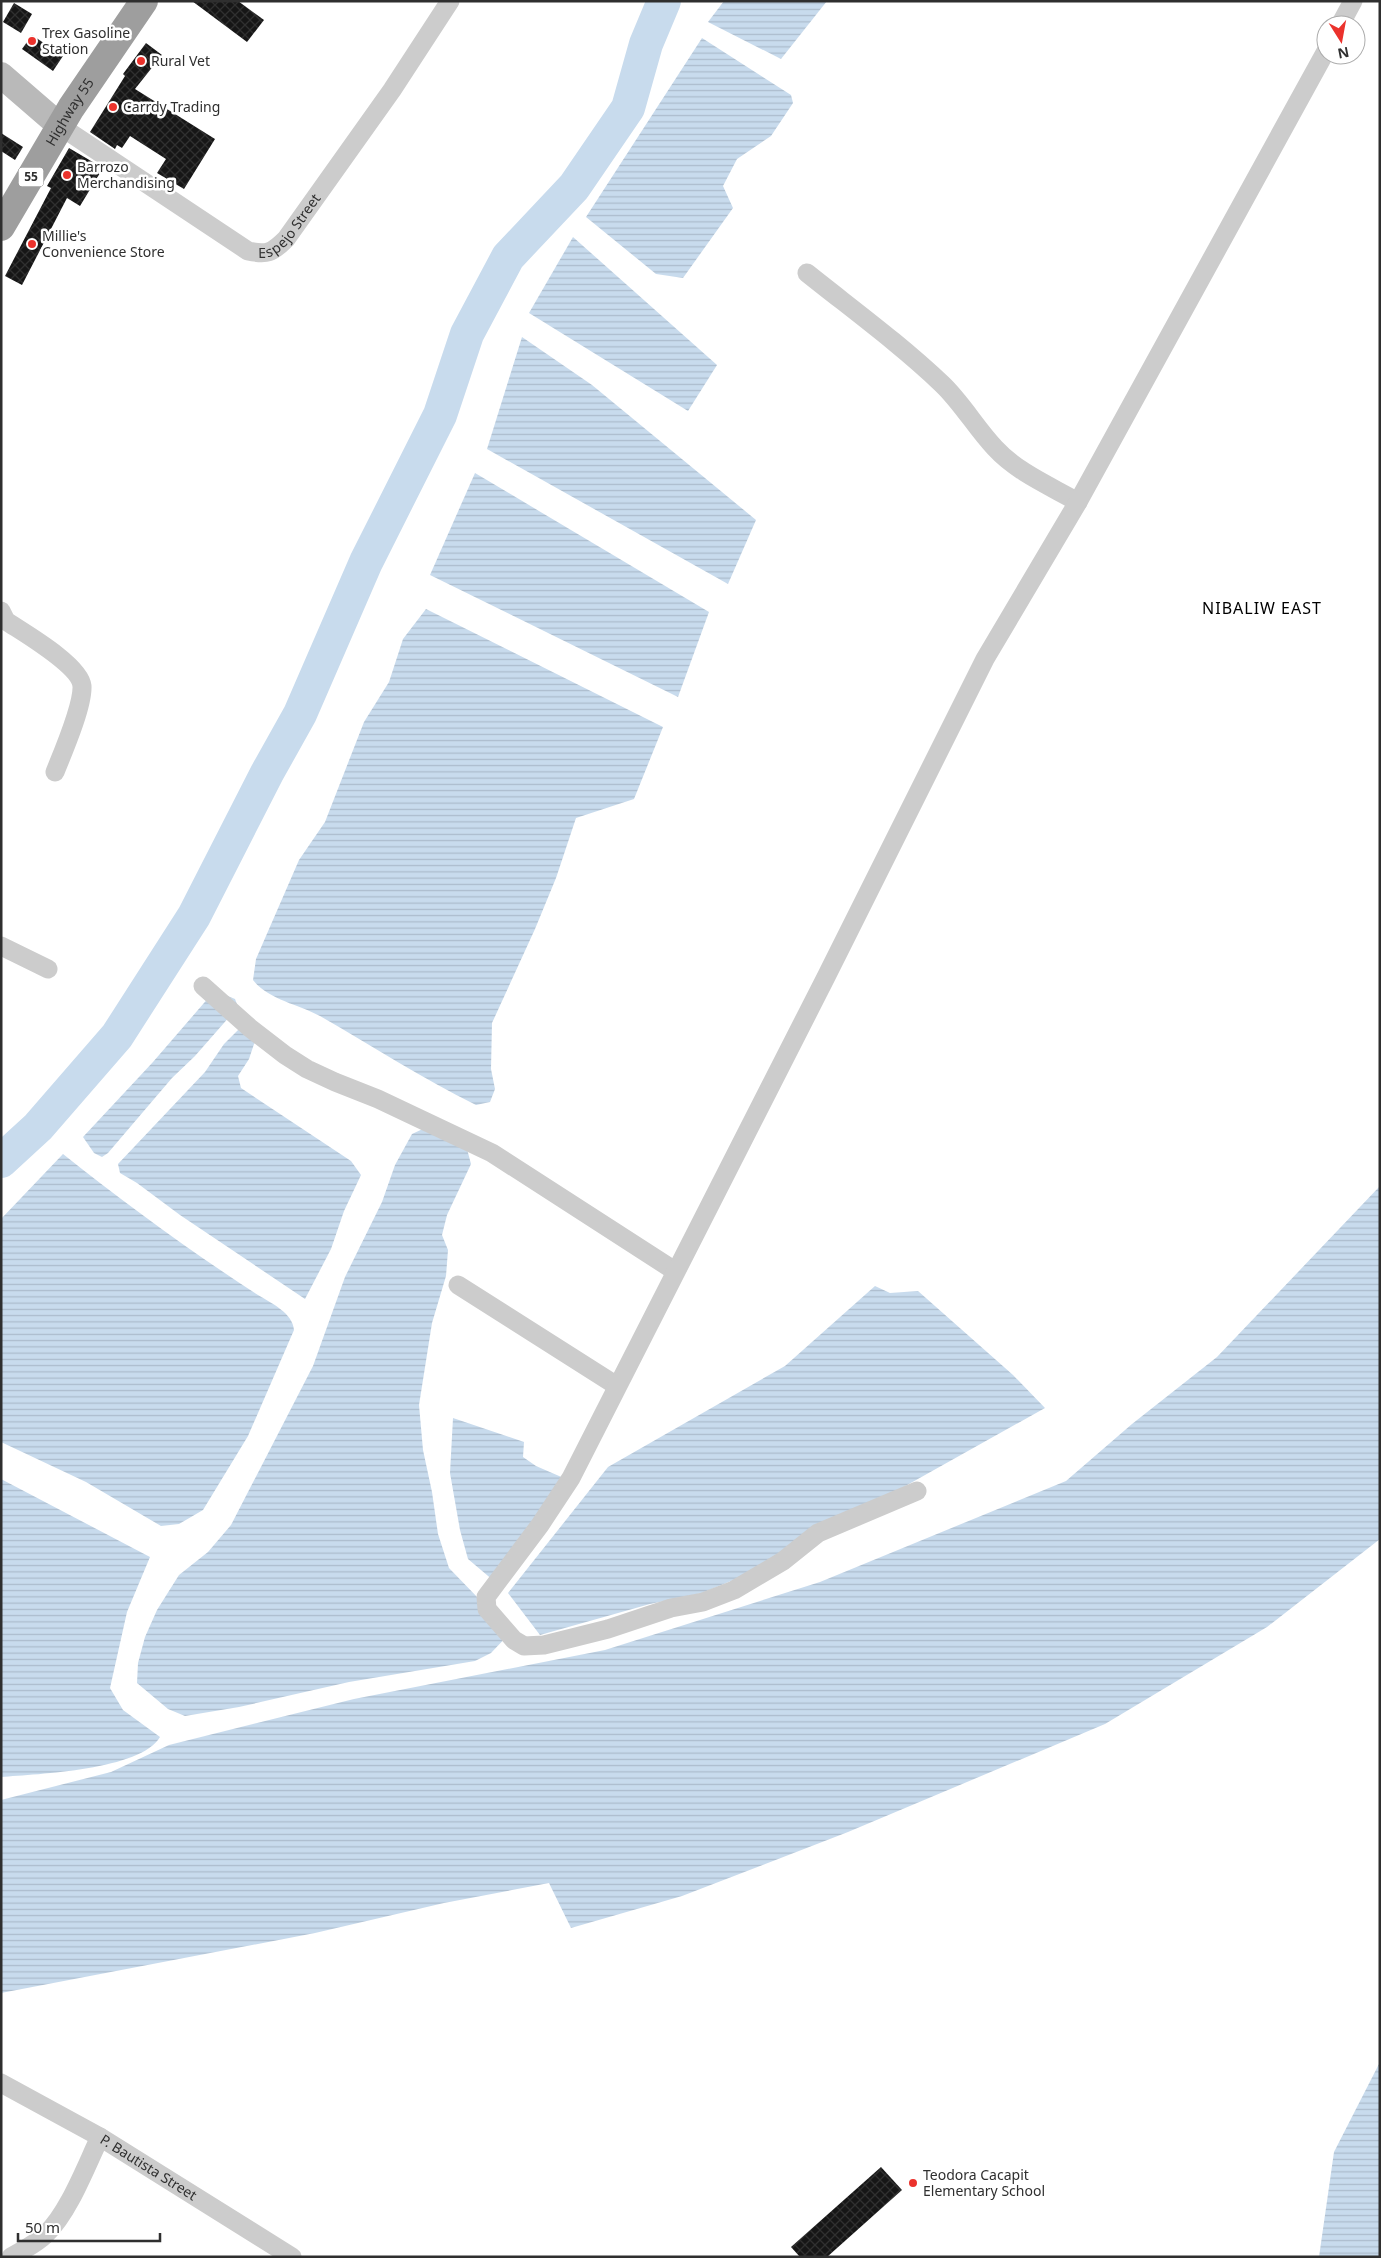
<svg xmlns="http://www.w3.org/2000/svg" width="1381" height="2258" viewBox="0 0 1381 2258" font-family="'Noto Sans',sans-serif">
  <defs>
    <pattern id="water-rules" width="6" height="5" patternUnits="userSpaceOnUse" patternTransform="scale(1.25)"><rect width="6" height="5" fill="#c8dbed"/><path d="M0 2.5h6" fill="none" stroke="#acbccc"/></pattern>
    <pattern id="building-cross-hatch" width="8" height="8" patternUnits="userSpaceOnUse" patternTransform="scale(1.25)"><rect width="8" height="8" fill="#161616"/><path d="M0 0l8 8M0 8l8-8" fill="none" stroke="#303030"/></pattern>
  </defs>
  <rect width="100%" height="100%" fill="#fff"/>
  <g fill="url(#water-rules)">
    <path d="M724,1H827L781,59L708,22Z"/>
    <path d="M702,38L791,95L793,103L771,136L737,159L723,186L733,208L683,278L656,274L586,217Z"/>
    <path d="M573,237L717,365L688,411L529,313Z"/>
    <path d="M522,337L592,385L756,520L728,584L487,449Z"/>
    <path d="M475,473L709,612L678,697L430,575Z"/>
    <path d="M426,609L663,727L634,799L576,818L556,878L535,929L492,1023L491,1069L495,1089L490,1102L476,1105C422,1078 372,1046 320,1016C298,1004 269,1000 253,980L256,959L299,860L325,822L364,722L389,682L403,639Z"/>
    <path d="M225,995L235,999L238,1007L195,1056L172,1078L108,1153L102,1157L94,1153L83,1137L153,1062L210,996Z"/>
    <path d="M239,1029L255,1041L249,1059L238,1076L241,1088L351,1161L361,1175L344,1211L331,1249L305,1299L180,1215L137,1183L120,1173L118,1164L205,1072L224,1044Z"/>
    <path d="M427,1127L467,1149L471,1164L447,1215L442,1235L448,1250L446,1276L432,1323L419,1405L423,1450L432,1492L438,1534L449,1568L511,1632L491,1653L475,1661L349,1682L239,1707L185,1716L168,1709L137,1683L138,1663L145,1637L157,1610L179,1575L208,1552L231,1525L313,1366L345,1277L382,1202L395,1165L412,1134Z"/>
    <path d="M63,1154C126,1204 190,1251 258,1295C271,1303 293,1313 294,1330L248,1436L203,1510L179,1524L161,1526L86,1482L1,1442V1219Z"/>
    <path d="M1380,1186V1539L1267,1627L1105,1724L848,1832L682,1896L571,1928L549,1883L444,1903L315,1933L1,1993V1800L111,1772L169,1745L354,1699L605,1650L820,1582L1066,1481L1132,1424L1217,1357Z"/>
    <path d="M875,1286L890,1293L918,1291L1013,1375L1045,1408L748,1574L702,1593L650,1604L540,1635L508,1593L608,1467L785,1366Z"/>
    <path d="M453,1418L524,1442L523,1457L536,1466L566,1479L494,1581L468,1559L460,1530L450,1473Z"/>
    <path d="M1,1479L150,1557L127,1612L110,1688L123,1710L160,1737C141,1770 38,1774 1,1777Z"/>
    <path d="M1380,2062V2257H1319L1334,2152Z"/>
  </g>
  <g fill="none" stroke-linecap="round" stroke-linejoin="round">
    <path stroke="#c8dbed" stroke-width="34" d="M1,1161L38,1127L117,1036L194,916L267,773L300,714L366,562L440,415L467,334L508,257L574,187L628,108L646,44L664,1"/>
  </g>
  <g fill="url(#building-cross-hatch)">
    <path d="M192,1H238L264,20L247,42Z"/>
    <path d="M14,3L32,14L21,33L3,22Z"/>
    <path d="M32,35L63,56L53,71L22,49Z"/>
    <path d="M146,43L162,55L135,89L215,139L184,189L157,173L166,159L130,136L122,148L117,145L115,149L90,132L125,76L123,74Z"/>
    <path d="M1,133L23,147L15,160L1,151Z"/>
    <path d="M69,148L103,168L80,206L67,198L22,285L5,276L51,188L47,186Z"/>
    <path d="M881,2167L902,2190L827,2257H800L791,2247Z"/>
  </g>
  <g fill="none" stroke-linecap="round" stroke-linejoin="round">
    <g stroke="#ccc" stroke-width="19">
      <path d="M1340,25L1353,1"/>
      <path id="s1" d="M60,126L248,251C267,255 272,253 286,239L392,90L450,1"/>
      <path d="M807,273C852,309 900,344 942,384C962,403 976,428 995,448C1017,472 1050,486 1078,502"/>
      <path d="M1,611L6,621C24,633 80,665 82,686C83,706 63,752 55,772"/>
      <path d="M1,946L48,969"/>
      <path d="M203,986L250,1028L285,1055L307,1069L335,1082L378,1099L492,1153L675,1271"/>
      <path d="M458,1285L617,1386"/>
      <path d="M917,1491L818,1533L783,1561L734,1590L703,1602L671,1608L608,1629L544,1645L524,1646L514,1640L487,1609L486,1597L540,1525L571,1478L826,977L985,659L1078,502L1326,51"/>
      <path id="s2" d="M1,2083L100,2137L292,2257"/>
      <path d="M11,2257C23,2250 36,2244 46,2234C69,2212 86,2166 100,2137"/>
    </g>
    <path stroke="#b9b9b9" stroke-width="26" d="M1,75L60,126"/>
    <path stroke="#9e9e9e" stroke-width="28" id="s3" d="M1,227L71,108L144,1"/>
  </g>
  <g fill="#eb322c" stroke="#fff" stroke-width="2">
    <circle cx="32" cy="41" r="5"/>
    <circle cx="141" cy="61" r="5"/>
    <circle cx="113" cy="107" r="5"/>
    <circle cx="67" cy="175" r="5"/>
    <circle cx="32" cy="244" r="5"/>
    <circle cx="913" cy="2183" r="5"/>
  </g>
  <g text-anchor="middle" stroke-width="5" stroke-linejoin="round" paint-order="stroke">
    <rect fill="#fff" stroke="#6d6d6d" stroke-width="1" x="18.5" y="167.5" width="25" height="19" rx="4"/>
    <g font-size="12" font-weight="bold" fill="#2f2f2f">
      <text x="31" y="181">55</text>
    </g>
    <g font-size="14" fill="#2f2f2f" stroke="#fff" text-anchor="start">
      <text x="42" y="38">Trex Gasoline<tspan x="42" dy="16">Station</tspan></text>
      <text x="151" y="66">Rural Vet</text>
      <text x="123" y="112">Carrdy Trading</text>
      <text x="77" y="172">Barrozo<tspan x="77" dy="16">Merchandising</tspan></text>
      <text x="42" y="241">Millie's<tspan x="42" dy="16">Convenience Store</tspan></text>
      <text x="923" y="2180">Teodora Cacapit<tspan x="923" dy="16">Elementary School</tspan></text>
    </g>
    <g font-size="14" fill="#2f2f2f" stroke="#fff">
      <text dy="5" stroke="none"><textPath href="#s3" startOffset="134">Highway 55</textPath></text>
      <text dy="5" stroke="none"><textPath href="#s1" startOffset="279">Espejo Street</textPath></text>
      <text dy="5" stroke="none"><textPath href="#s2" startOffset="170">P. Bautista Street</textPath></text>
    </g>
    <g font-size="16" letter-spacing="1" fill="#000" stroke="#fff">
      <text x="1262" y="614">NIBALIW EAST</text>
    </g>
  </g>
  <rect width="1381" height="2258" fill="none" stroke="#2f2f2f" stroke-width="5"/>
  <g transform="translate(1341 40) rotate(169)"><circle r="24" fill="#ffffff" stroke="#acacac"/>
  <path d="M0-4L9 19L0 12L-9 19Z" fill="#eb322c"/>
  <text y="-8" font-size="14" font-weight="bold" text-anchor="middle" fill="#2f2f2f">N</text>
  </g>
  <path d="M18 2233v8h142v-8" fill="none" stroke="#2f2f2f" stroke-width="2.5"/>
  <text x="25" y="2233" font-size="15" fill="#2f2f2f" stroke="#ffffff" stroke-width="4" paint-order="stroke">50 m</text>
</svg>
